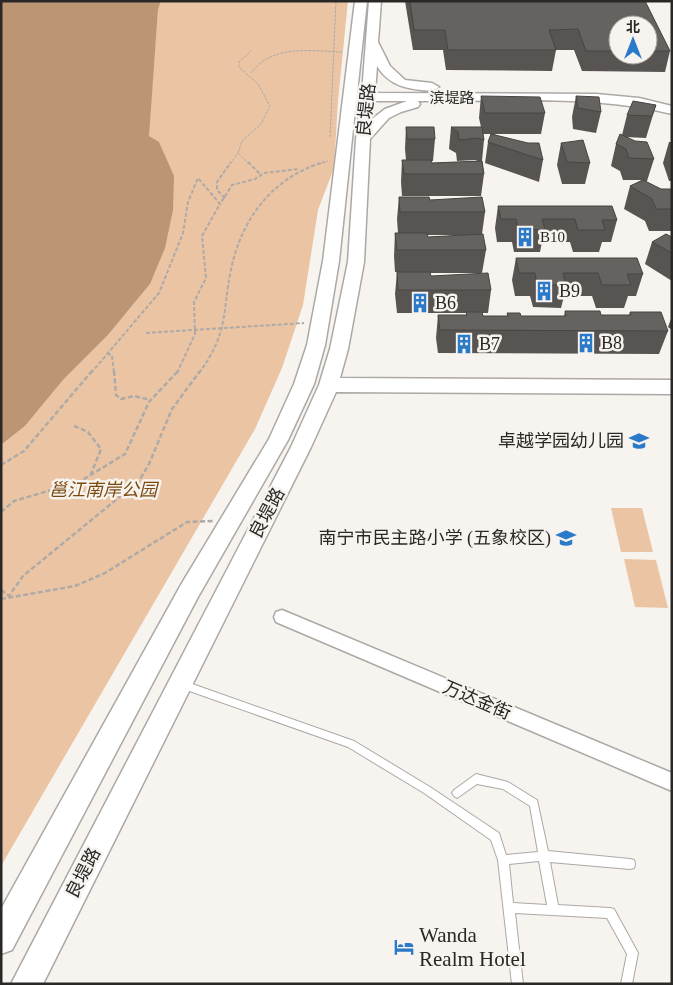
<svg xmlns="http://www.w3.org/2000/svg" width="673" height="985" viewBox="0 0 673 985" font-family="'Times New Roman','Noto Sans SC',serif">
  <rect width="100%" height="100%" fill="#f7f3ef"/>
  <g fill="#ebc5a3">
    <path d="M161,1H348L338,101L334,168L318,210L303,305L282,368L255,429L1,866V445L25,426L63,380L108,335L150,284L149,125L158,10Z"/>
    <path d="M611,508H642L653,552H621Z"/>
    <path d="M624,559L656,560L668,608L635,607Z"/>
  </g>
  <path fill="#bc9673" d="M1,1H161L158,10L149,136L159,142L174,176L173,210L165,248L150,284L108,335L63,380L25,426L1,445Z"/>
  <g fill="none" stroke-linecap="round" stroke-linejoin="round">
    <defs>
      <path id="lane" d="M181,680L354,741L430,787L499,833L506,855L538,852L530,806L503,789L477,784L457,798L454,796L452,793L454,790L476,774L508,782L537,800L548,851L630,859L634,860L635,864L634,868L630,869L550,862L558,905L610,908L614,909L638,953L632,984H621L627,954L607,918L515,913L523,984H512L498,860L491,840L424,793L348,747L178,687L177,684L178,681ZM539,861L547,905L513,903L509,864Z"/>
      <path id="street" d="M282,610L672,773V791L276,622L274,617L276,612Z"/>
      <path id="secondary" d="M355,1H367L357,93H362L369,1H381L378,42L390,66L405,80L432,83L439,87L432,91C408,89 390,87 377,66L375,93L596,94L639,98L672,106V114C590,94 502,102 418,101L420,104L418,107L401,112L389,118L370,139L364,262L348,349L340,378L672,380V394L336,392L311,447L43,984H11L291,447L319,385L330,349L348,262L356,139L361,101H356L339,261L325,345L314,384L288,440L198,597L12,950L1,954V909L182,583L269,439L294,384L307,345L323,261ZM374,101H407L385,109L372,119Z"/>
    </defs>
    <use href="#lane" stroke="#aca8a5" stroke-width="2"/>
    <use href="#street" stroke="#aca8a5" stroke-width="3"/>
    <use href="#secondary" stroke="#aca8a5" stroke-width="3"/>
    <g stroke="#aeaaa7" stroke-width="1" stroke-dasharray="3 1" stroke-linecap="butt">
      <path d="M251,73C272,44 311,51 342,52"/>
      <path d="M330,137L336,1"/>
      <path d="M230,164L238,153"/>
      <path d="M249,164L238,153L242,141L261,124L270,106L258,84L239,67V62L251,51"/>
      <path d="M319,164L328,161"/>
    </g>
    <g stroke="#aeaaa7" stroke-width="2" stroke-dasharray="4 2" stroke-linecap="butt">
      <path d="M248,162L261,175"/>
      <path d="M225,198L217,190V182L231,162"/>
      <path d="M146,333L304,323"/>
      <path d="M107,353L112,356L114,373"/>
      <path d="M91,373L159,293L183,233L188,202L198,178L220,204L232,185L255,179L264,173L299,169"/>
      <path d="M177,373L195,334L194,302L206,278L202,236L220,204"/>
      <path d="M199,373C229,332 222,314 231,269C242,218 273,177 324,162"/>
    </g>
    <g stroke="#aeaaa7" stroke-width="2.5" stroke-dasharray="5 2.5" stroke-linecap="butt">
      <path d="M114,371L116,395L121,399L134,396L151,400"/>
      <path d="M74,426L88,432L101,449L91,474"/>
      <path d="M1,465L24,451L92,371"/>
      <path d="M1,512L14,501L79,482L125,454L149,402L178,371"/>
      <path d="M1,590L9,596L23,576L139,481L149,464L172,409L200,371"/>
      <path d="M1,599L75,586L105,573L187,522L214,521"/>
    </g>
    <use href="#lane" fill="#fff" fill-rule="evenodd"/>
    <use href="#street" fill="#fff" fill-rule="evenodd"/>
    <use href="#secondary" fill="#fff" fill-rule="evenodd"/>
  </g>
  <g fill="#585452" fill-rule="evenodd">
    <path d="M405,1H645L670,51L665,72L582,71L574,50H556L552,71L446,70L443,50H413ZM618,25H648V55H618Z"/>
    <path d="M481,96L545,113L541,134H494L543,160L539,182L485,163L488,142L491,134H483L484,140L482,161L484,174L481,196H402L401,182L402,160H406L405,149L406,127L435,139L433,161H431L432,163L478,161L475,160L457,161L456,153L449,149L451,127H481L479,118Z"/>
    <path d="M576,96L601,112L596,133L573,129L572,117Z"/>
    <path d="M656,105L646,138L626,137L654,159L647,181H645L661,189H672V231H649L645,221L624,209L630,186L642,180H623L620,171L611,166L616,144L622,135L627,115Z"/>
    <path d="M669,142H672V181H669L663,163Z"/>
    <path d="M561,143L590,163L585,184H562L557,165Z"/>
    <path d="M399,197L430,200L485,212L482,234L486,250L482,273H430L431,276L491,290L488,313H482L483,316H507V313L521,316H564L565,311L601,315H629L630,312L668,331L659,354L438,353L436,338L438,315H466V313H397L395,294L397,272H395L394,256L395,233H398L397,219ZM427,235H467L428,237Z"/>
    <path d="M498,206L617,220L611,242H602L599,252H573L570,242H542L540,252H514L512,242H497L495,228Z"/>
    <path d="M672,237V281L645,264L652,242Z"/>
    <path d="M516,258L643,274L636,296H628L624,308H596L592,296H564L561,308L533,307L530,296H515L512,280Z"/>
    <path d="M672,316V330L668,327Z"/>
  </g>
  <g fill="#66625f" stroke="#474542">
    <path d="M410,1H645L670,51H648V25H618V51H586L578,29L549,30L556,50H448L445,30H414Z"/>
    <path d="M481,96L540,97L545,113H485Z"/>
    <path d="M576,96L599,97L601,112L578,108Z"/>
    <path d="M633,101L656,105L652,116L627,115Z"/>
    <path d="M406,127H434L435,139H407Z"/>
    <path d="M451,127H482L484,140L477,138L459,140L458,132Z"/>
    <path d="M491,134L528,143H539L543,160L488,142Z"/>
    <path d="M620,134L635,141L647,142L654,159L629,158L626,149L616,144Z"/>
    <path d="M583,140L590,163L567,162L561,143Z"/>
    <path d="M402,160H431L432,163L482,161L484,174H404Z"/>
    <path d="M643,180L661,189H672V209H656L652,199L630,186Z"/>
    <path d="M399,197H429L430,200L482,197L485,212H400Z"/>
    <path d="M498,206H612L617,220H602L605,230H578L575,219H542L545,230L518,229L516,219H501Z"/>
    <path d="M395,233H427L428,237L483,234L486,250H397Z"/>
    <path d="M666,234L672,237V253L652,242Z"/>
    <path d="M516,258H637L643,274H627L631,285H602L598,273H563L566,285H537L535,273H519Z"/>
    <path d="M397,272H430L431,276L488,273L491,290H398Z"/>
    <path d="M565,311H600L601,315H631L630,312H661L668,331L440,330L438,315H467L466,312H482L483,316H508L507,313H520L521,316H566Z"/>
  </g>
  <defs>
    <symbol id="building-bare" viewBox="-9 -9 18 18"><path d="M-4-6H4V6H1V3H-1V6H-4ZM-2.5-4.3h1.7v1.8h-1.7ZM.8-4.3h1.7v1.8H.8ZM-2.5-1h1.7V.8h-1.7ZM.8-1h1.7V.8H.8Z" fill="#2a7ac9" stroke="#f7f3ef" stroke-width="2.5" paint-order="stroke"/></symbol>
    <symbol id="school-bare" viewBox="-9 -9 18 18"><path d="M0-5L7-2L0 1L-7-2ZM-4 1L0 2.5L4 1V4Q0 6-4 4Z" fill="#2a7ac9" stroke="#f7f3ef" stroke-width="2.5" paint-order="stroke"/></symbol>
    <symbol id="hotel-bare" viewBox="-9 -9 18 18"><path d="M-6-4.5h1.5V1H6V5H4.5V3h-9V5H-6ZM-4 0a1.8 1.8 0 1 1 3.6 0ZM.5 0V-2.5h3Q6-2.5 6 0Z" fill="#2a7ac9" stroke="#f7f3ef" stroke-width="2.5" paint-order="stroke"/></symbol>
  </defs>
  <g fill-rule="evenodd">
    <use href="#building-bare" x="511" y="223" width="28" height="28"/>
    <use href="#building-bare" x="530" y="277" width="28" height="28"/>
    <use href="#building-bare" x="406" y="289" width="28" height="28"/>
    <use href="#building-bare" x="572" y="329" width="28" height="28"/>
    <use href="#building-bare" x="450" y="330" width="28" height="28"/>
    <use href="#school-bare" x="625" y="427" width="28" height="28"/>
    <use href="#school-bare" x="552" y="524" width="28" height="28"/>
    <use href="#hotel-bare" x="390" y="933" width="28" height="28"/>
  </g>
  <g text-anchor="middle" stroke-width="5" stroke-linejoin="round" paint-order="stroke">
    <g font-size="15" fill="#2a2827" stroke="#f7f3ef">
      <text x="452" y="103">滨堤路</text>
    </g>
    <g font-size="15" fill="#2a2827" stroke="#f7f3ef" text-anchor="start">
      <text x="540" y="242">B10</text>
    </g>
    <g font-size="18" fill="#2a2827" stroke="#f7f3ef">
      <text transform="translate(366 110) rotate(-84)" y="6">良堤路</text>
      <text transform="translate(267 513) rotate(-62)" y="6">良堤路</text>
      <text transform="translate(477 700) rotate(23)" y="6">万达金街</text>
      <text transform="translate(83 873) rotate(-63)" y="6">良堤路</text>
    </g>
    <g font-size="18" fill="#2a2827" stroke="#f7f3ef" text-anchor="start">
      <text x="559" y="297">B9</text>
      <text x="435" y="309">B6</text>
      <text x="601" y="349">B8</text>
      <text x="479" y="350">B7</text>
      <text x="624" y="447" text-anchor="end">卓越学园幼儿园</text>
      <text x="551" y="544" text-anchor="end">南宁市民主路小学 (五象校区)</text>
    </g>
    <g font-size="18" font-style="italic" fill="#7c4a0e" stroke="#f7f3ef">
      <text x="103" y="496">邕江南岸公园</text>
    </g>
    <g font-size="21" fill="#2a2827" stroke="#f7f3ef" text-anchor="start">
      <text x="419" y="942">Wanda<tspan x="419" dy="24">Realm Hotel</tspan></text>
    </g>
  </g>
  <rect width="673" height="985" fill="none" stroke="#2a2827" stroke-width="5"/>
  <g transform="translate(633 40)"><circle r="24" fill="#f7f3ef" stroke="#a5a29f"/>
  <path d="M0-4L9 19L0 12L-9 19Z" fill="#2a7ac9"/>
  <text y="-8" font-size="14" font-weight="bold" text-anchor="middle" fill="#2a2827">北</text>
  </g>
</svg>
